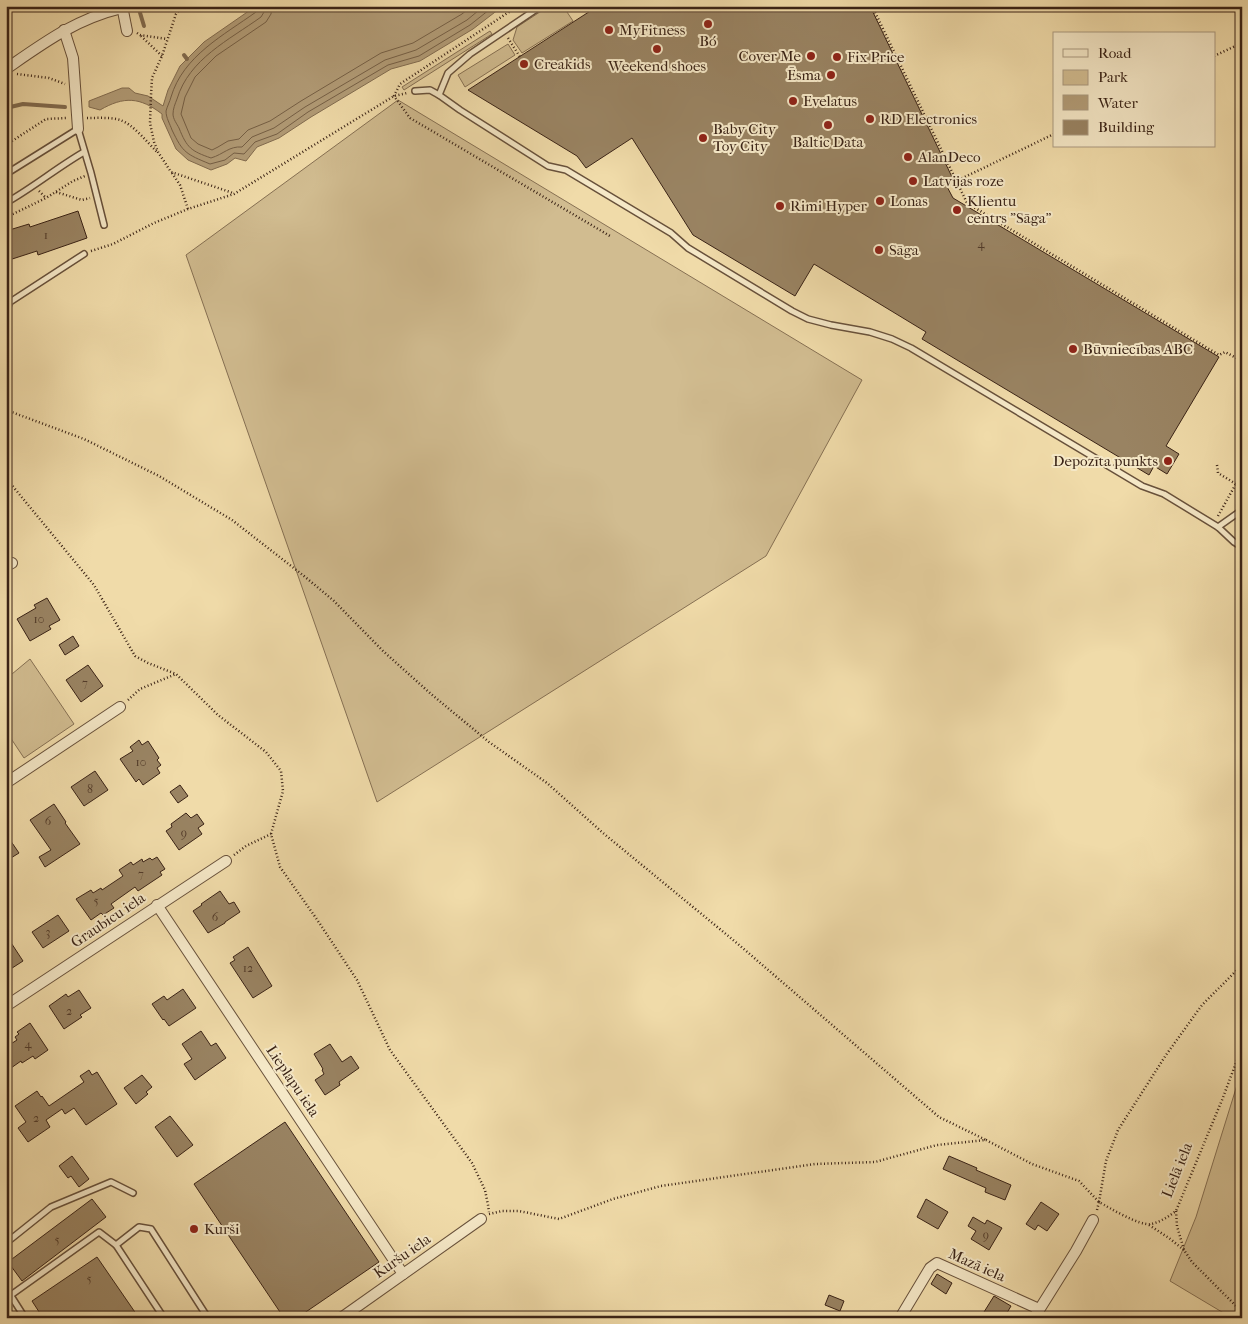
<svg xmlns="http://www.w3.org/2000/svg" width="1248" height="1324" viewBox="0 0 1248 1324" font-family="'IM FELL French Canon',serif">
  <rect width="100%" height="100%" fill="#f0dba9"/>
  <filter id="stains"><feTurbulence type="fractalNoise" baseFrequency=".004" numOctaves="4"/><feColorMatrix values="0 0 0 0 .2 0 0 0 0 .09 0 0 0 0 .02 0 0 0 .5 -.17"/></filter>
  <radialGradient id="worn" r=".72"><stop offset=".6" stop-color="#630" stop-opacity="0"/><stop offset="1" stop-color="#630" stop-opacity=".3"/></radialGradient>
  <g fill="#d1bc90" stroke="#867053">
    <path d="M549,6H563L573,21L522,53L513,40L517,27Z"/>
    <path d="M490,31L492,34L404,90L402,87Z"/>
    <path d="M508,44L515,55L465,87L458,75Z"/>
    <path d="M398,100L862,380L766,556L377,802L186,255Z"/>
    <path d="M30,659L74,724L24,758L6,731V679Z"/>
    <path d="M1242,1069V1318H1232L1170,1281L1196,1217Z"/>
  </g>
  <path fill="#b29c77" stroke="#826c50" d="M256,6H503L473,29L420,61L391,69L311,117L279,138L257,147L246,161L235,158L227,164L211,170L188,160L176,149L162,118V114C140,97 124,96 100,110L89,107V101L122,88H129L135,93L148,96L163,106L168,90L180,66L204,42Z"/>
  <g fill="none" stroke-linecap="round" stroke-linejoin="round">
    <g stroke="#766046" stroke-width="1">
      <path d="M258,6L256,12C224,35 183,56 171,97C170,101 167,107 166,111C166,118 170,124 172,130C183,153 186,154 210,164L225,160L234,153L244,154L255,142L277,134L308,112L388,65L419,56L470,25L494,6"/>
      <path d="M265,6L264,12L261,17C229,40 189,59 177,99C175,104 173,109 173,114C173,119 177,124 179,128C187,148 191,151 211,158C224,154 229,146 242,147L252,137L274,128L305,107L385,60L416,50L467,20L484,6"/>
      <path d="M272,6L271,14L266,22L216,56L195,77L185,97L181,114L191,138L198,144L212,150L218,147L228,141L239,139L248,130L270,121L301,101L381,53L413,43L462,14L472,6"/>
    </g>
    <g stroke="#826c50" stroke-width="4">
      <path d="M138,6L144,26"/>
      <path d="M184,55L187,59"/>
      <path d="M6,108L23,104L65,107"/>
    </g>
  </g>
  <g fill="#998362" stroke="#3a2316">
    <path d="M598,6H870L952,177L944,181L953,198L1219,357L1166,446L1179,454L1167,474L1154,466L1149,475L922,339L926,332L814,264L795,296L693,235L632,138L586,168L577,156L468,90Z"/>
    <path d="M78,211L87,238L38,255L37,251L6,261V231L29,224L30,227Z"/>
    <path d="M47,598L60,620L49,626L51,629L30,641L17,619L36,608L34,605Z"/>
    <path d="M73,636L79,646L65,655L59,645Z"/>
    <path d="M88,665L103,686L81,702L66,680Z"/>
    <path d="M139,740L142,745L148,741L159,758L157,760L161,765L157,768L160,773L143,785L139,779L136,782L120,759L133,751L130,747Z"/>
    <path d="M95,771L108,790L84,806L71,787Z"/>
    <path d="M180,785L188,796L178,803L170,792Z"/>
    <path d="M54,804L66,822L65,823L80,844L45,867L39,857L51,850L30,820Z"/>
    <path d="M186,813L191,818L197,814L204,824L198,828L202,834L179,850L166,831L172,827L171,824Z"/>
    <path d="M6,834L19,853L6,861Z"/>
    <path d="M157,857L165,869L160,872L162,875L138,891L135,887L111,904L114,908L103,915L101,913L91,920L76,899L91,890L93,893L101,888L102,890L123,876L119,870L131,862L133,865L142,859L143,862L150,858L152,860Z"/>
    <path d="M220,891L229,904L234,902L240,912L225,922V923L208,933L193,911L202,905L201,904Z"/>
    <path d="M58,915L69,931L43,948L32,932Z"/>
    <path d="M6,935L23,961L6,972Z"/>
    <path d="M248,947L272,986L253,998L230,963L235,960L233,957Z"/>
    <path d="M183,989L196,1008L169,1026L164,1019L163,1020L152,1004L164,996L167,1000Z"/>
    <path d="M79,990L91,1008L80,1015L82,1017L64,1029L49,1006L66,994L68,997Z"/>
    <path d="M30,1023L48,1050L35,1059L33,1056L22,1063L21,1061L11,1068L6,1060V1047L17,1040L15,1037L19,1034L17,1032Z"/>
    <path d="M201,1031L211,1046L216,1043L226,1058L195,1080L184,1064L192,1059L182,1044Z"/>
    <path d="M330,1044L342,1062L351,1056L359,1068L339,1082L340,1085L325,1095L315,1080L324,1074L322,1070L323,1069L314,1054Z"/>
    <path d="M89,1070L92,1075L97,1072L117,1104L86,1125L74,1108L65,1114L62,1109L46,1120L50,1127L28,1142L18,1128L26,1122L15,1106L37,1091L41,1097L42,1096L49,1106L84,1082L80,1076Z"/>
    <path d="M142,1075L152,1087L146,1092L148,1094L136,1104L124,1088Z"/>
    <path d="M170,1116L193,1145L177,1157L155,1127Z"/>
    <path d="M285,1122L379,1262L297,1318H284L194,1184Z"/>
    <path d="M72,1156L89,1179L79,1187L71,1176L68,1178L59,1166Z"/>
    <path d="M949,1156L977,1168L976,1170L1011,1185L1005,1200L985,1192L986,1188L943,1169Z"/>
    <path d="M92,1199L106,1217L22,1281L8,1262Z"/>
    <path d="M926,1199L948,1212L938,1229L917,1217Z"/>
    <path d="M1041,1202L1059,1214L1047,1231L1038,1225L1035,1230L1026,1224Z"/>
    <path d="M973,1217L985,1224L987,1220L1002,1228L989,1250L971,1239L976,1231L968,1226Z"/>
    <path d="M97,1257L139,1318H43L32,1301Z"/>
    <path d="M937,1274L952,1283L946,1294L931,1284Z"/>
    <path d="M829,1295L844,1301L840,1311L825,1305Z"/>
    <path d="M994,1296L1011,1306L1004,1318H994L984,1312Z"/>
  </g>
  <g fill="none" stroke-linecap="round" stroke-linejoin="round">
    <defs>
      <g id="lane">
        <path d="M541,6L470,54L448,73L439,95L460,110L548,166L566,170L671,233L688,248L792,311L808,319L831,325L870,332L892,339L911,348L1142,486L1164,494L1218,527L1234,542L1242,547"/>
        <path d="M415,91L430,90L439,95"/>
        <path d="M6,174L78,129L91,173L104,225"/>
        <path d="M6,200L9,201C35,186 58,167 84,152"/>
        <path d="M7,304L84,254"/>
        <path d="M1218,527L1242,510"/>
        <path d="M6,1243L51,1207L111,1182L133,1193"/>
        <path d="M6,1288L25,1318"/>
        <path d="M11,1295L99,1232L116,1245"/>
        <path d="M164,1318L116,1245L139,1227L151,1229L208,1318"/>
      </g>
      <g id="street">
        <path d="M122,6L127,31"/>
        <path d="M64,30L73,58L78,129"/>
        <path d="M6,69C45,42 76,19 122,8"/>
        <path d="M6,304H7"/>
        <path d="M6,566L12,563"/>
        <path d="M6,783L120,707"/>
        <path d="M157,905L403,1274"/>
        <path d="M6,1006L226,861"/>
        <path d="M341,1318L481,1219"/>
        <path d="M900,1318L930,1268L937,1263L1039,1309"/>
        <path d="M1034,1318L1076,1251L1093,1220"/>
      </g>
    </defs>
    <use href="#lane" stroke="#68513b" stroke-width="8"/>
    <use href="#street" stroke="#68513b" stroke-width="12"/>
    <g stroke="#3a2316" stroke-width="2.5" stroke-dasharray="1 2.5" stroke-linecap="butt">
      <path d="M79,6L84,9"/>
      <path d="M183,6L176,14L162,56L152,78L151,95L150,123L154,142L158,152L171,172L233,193"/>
      <path d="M518,6L400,84L394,96L410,118L610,236"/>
      <path d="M872,6L967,203L1219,355L1225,352L1242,361"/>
      <path d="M137,33L140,35L167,39"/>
      <path d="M141,36L162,56"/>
      <path d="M508,38L520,57"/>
      <path d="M1214,56L1242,43"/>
      <path d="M17,74L49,78L65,84"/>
      <path d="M87,118C98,118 110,117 120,120C133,124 147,142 157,152"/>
      <path d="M6,145L46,119L67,118"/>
      <path d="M172,173L180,185L188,209"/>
      <path d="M946,186L1054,134"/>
      <path d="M39,191L46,198"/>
      <path d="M56,192L82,200L90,198"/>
      <path d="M6,216L11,215L46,198L73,181L85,176"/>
      <path d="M91,251L113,244L154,223L188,209L234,194L394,96L407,93"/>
      <path d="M6,410L84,439L159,476L232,520L304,576L334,601L383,651L431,694L489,742L547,783L603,833L738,944L939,1117L986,1140"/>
      <path d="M1217,465L1218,473L1236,484"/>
      <path d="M6,478L94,585L135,656L148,663L176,674L218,715L266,752L281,771L283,791L271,834L280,867L316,918L357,980L390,1050L472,1163L485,1190L488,1205L489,1212"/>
      <path d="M1218,516L1242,473"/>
      <path d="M128,700L140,689L176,674"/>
      <path d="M234,855L246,846L271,834"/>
      <path d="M1099,1202L1106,1161L1118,1130L1166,1055L1202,1005L1242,965"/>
      <path d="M1097,1210L1099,1202C1110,1208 1139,1226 1151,1224C1160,1222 1168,1217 1176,1211L1222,1100L1242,1047"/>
      <path d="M1176,1211L1177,1226L1184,1250L1192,1262L1242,1312"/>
      <path d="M489,1214L502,1211H519L559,1219L613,1199L661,1186L815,1164L875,1162L937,1145L986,1140L1032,1164L1079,1181L1099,1202"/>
      <path d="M1149,1225L1169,1238L1184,1250"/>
    </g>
    <use href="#lane" stroke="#f5e8c7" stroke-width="5"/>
    <use href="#street" stroke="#f5e8c7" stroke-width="10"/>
  </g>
  <g fill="#8f2418" stroke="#f5e8c7" stroke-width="2">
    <circle cx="708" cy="24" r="5"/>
    <circle cx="609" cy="30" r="5"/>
    <circle cx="657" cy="49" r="5"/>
    <circle cx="811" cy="56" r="5"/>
    <circle cx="837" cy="57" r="5"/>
    <circle cx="524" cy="64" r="5"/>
    <circle cx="831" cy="75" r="5"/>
    <circle cx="793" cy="101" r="5"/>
    <circle cx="870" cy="119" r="5"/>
    <circle cx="828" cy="125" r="5"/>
    <circle cx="703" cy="138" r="5"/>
    <circle cx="908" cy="157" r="5"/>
    <circle cx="913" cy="181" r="5"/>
    <circle cx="880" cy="201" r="5"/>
    <circle cx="780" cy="206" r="5"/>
    <circle cx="957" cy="210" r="5"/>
    <circle cx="879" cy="250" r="5"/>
    <circle cx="1073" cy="349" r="5"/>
    <circle cx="1168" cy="461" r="5"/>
    <circle cx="194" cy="1229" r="5"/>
  </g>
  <g text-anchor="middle" stroke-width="4" stroke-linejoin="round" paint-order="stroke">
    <g font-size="12" fill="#523b29">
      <text x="46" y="239">1</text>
      <text x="981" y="248">4</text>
      <text x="39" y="623">10</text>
      <text x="85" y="687">7</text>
      <text x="141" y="766">10</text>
      <text x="90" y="793">8</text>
      <text x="48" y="825">6</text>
      <text x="184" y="837">9</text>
      <text x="141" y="878">7</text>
      <text x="96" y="905">5</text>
      <text x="215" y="921">6</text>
      <text x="48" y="936">3</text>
      <text x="248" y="972">12</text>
      <text x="69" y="1015">2</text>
      <text x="28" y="1048">4</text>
      <text x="36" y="1122">2</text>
      <text x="986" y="1239">9</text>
      <text x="57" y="1244">5</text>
      <text x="89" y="1283">5</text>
    </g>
    <g font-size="15" fill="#3a2316" stroke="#f5e8c7" text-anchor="start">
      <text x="619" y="35">MyFitness</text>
      <text x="708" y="46" text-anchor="middle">Bó</text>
      <text x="801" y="61" text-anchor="end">Cover Me</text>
      <text x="847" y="62">Fix Price</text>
      <text x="534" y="69">Creakids</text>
      <text x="657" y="71" text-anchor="middle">Weekend shoes</text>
      <text x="821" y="80" text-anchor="end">Ēsma</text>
      <text x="803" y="106">Evelatus</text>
      <text x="880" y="124">RD Electronics</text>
      <text x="713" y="134">Baby City<tspan x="713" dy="17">Toy City</tspan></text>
      <text x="828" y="147" text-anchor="middle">Baltic Data</text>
      <text x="918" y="162">AlanDeco</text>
      <text x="923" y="186">Latvijas roze</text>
      <text x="890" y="206">Lonas</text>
      <text x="967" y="206">Klientu<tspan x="967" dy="17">centrs "Sāga"</tspan></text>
      <text x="790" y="211">Rimi Hyper</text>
      <text x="889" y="255">Sāga</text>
      <text x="1083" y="354">Būvniecības ABC</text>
      <text x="1158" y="466" text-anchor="end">Depozīta punkts</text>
      <text x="204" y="1234">Kurši</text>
    </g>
    <g font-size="15" fill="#3a2316" stroke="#f5e8c7">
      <text transform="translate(108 920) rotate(-34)" y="5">Graubicu iela</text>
      <text transform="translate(293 1081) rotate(56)" y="5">Lieplapu iela</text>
      <text transform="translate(1177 1170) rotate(-68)" y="5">Lielā iela</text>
      <text transform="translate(402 1256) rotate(-35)" y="5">Kuršu iela</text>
      <text transform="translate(977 1265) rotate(24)" y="5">Mazā iela</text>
    </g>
  </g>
  <rect width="1248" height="1324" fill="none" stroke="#f0dba9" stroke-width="25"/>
  <rect x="8" y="8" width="1233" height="1309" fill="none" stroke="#3a2316" stroke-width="2.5"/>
  <rect x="12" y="12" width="1223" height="1299" fill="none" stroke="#3a2316"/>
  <rect x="1053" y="32" width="162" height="115" fill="#f5e8c7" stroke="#aa9980"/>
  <rect x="1063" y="49" width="25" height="8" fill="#f5e8c7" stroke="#aa9980"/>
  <text x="1098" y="58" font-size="15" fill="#3a2316">Road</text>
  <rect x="1063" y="70" width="25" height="15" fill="#d1bc90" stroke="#aa9980"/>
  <text x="1098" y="82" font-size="15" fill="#3a2316">Park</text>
  <rect x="1063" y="95" width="25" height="15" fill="#b29c77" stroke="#aa9980"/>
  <text x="1098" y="108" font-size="15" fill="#3a2316">Water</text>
  <rect x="1063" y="120" width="25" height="15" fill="#998362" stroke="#aa9980"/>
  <text x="1098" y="132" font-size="15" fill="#3a2316">Building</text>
  <rect width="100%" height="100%" filter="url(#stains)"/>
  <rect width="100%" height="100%" fill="url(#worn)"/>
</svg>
